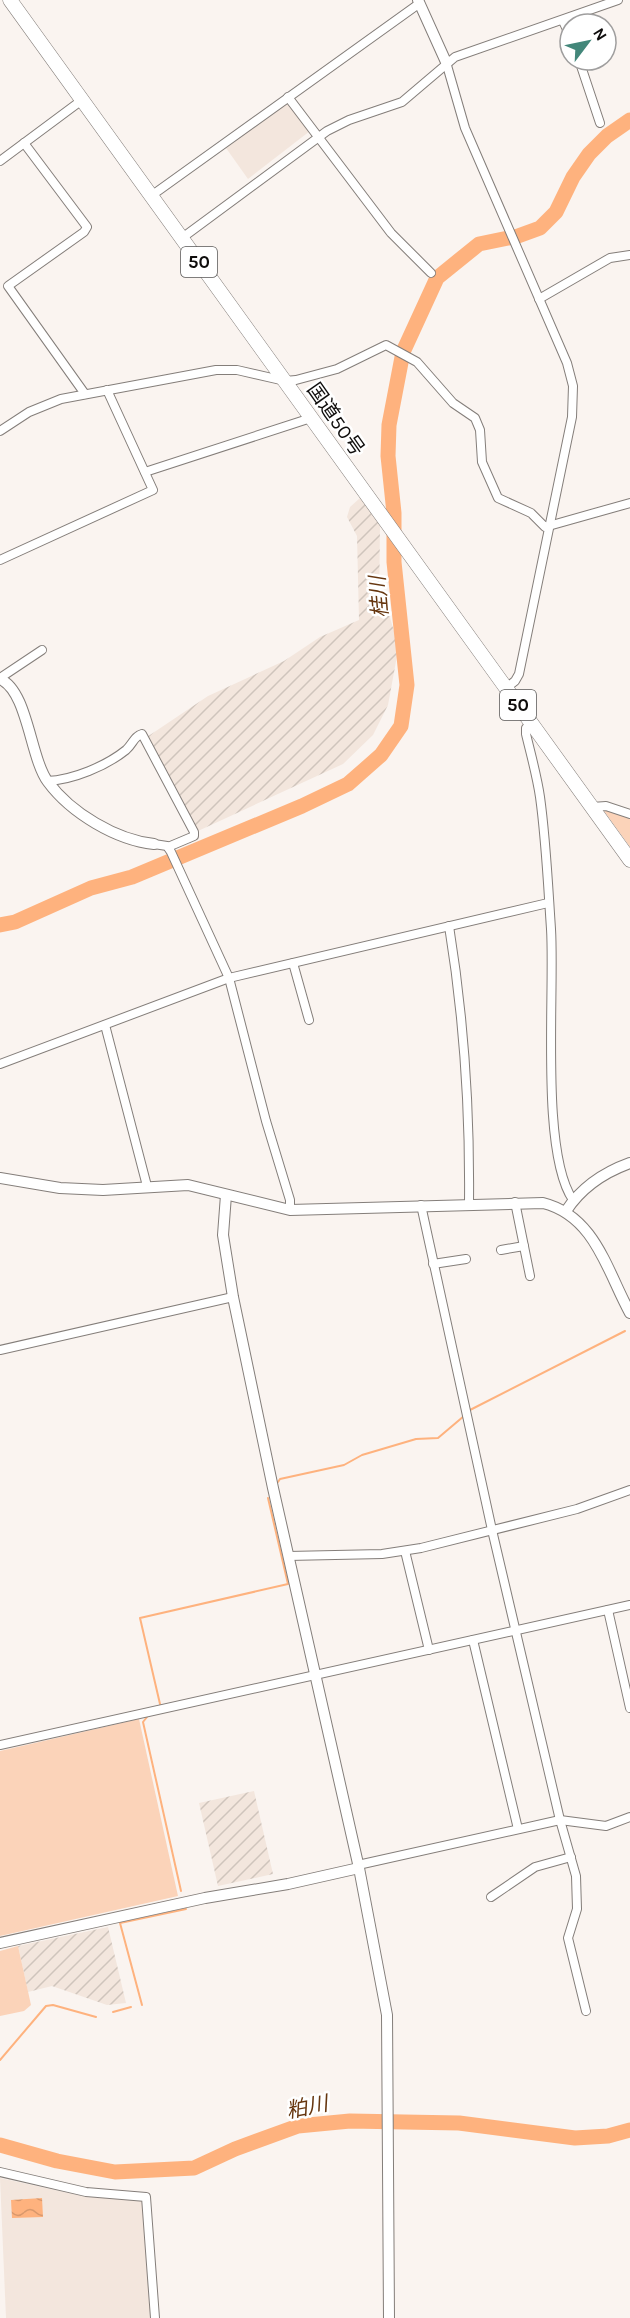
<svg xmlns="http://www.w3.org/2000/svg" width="630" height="2318" viewBox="0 0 630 2318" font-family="Karla,'Noto Sans JP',sans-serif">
  <defs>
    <pattern id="industrial-furrows" width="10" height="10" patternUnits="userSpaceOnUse" patternTransform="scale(1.5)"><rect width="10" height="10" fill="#f3e6dd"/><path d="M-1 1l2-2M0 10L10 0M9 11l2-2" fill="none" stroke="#cfc4bc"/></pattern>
    <pattern id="water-waves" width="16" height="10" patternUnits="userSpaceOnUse" patternTransform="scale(1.5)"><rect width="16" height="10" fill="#feb27e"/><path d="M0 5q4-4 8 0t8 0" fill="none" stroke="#d8986c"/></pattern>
  </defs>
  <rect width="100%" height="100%" fill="#faf4f0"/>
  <g fill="#f3e6dd">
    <path d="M287,103L310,131L248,179L226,148Z"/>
    <path d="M0,2178L87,2197L141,2200L145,2204L152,2318H6Z"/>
  </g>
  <g fill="url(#industrial-furrows)">
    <path d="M360,498L380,523L379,615L388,611L396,638L397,656L388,705L373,735L343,764L198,831L147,737L208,696L284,661L320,637L359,620L357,536L347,517L350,507Z"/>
    <path d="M254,1791L273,1874L218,1886L199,1803Z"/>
    <path d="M108,1927L126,2003L107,2005L52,1986L28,1992L18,1946Z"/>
  </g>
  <g fill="#fbd3b9">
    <path d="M606,810L630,817V847L604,811Z"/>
    <path d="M139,1719L178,1896L0,1936V1751Z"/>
    <path d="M18,1946L31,2005L24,2011L0,2016V1951Z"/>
  </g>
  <path fill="url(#water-waves)" d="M42,2198L43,2217L12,2218L11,2200Z"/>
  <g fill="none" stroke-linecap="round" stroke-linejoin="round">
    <g stroke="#feb27e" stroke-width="2">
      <path d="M470,1410L625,1331"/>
      <path d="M278,1482L280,1479L344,1465L362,1455L416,1439L438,1438L464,1416"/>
      <path d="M160,1704L140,1618L288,1584L268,1498"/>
      <path d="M147,1717L143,1722L181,1891"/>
      <path d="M142,2005L120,1923L186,1909"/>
      <path d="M113,2012L131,2007"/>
      <path d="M0,2060L46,2006L53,2005L96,2017"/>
    </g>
    <g stroke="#feb27e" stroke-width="15">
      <path d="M0,925L15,922L91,888L132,877L302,806L348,784L381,755L401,726L407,685L394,562V513L388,456L389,425L403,352L437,278L479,244L518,236L540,228L556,212L573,177L589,154L607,136L630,120"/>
      <path d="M0,2145L57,2161L115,2172L194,2168L235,2149L298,2126L350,2121L459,2123L575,2138L608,2136L630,2130"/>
    </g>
    <defs>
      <g id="minor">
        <path d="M563,21L570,36"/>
        <path d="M579,60L600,123"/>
        <path d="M446,62L465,128L567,363L573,386L572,417L519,674L515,681L506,688"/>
        <path d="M288,97L391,233L431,273"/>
        <path d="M24,143L87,227L84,232L8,286L85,394"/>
        <path d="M0,161L82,100"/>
        <path d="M151,196L420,3"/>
        <path d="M182,238L327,131L349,120L402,102L455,57L618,0"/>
        <path d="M539,299L610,258L630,255"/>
        <path d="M0,431L29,412L61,399L216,370H237L285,381L296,380L337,369L386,345L417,362L453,403L475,418L480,430L482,462L498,498L531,513L545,527L630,503"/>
        <path d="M145,472L311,418"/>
        <path d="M0,560L153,490L107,390"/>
        <path d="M0,678L42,650"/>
        <path d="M531,723L526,728V734C531,755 537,776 540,797C546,840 548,885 551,929C555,991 540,1153 573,1200"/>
        <path d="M47,781C73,780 106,766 126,750C133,744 134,736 142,734L194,832V836L168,847"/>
        <path d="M592,807L606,806L630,814"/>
        <path d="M154,844L167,846L171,852L229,978L266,1121L290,1200V1210"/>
        <path d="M449,926C464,1018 470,1110 469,1203"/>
        <path d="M293,963L309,1020"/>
        <path d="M105,1025L147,1186"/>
        <path d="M0,1064L229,978L548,903"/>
        <path d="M515,1202L530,1276"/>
        <path d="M421,1205L492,1530L560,1820L576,1876L577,1909L568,1938L586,2011"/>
        <path d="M501,1250L524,1246"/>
        <path d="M433,1264L466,1259"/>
        <path d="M0,1350L233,1297"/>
        <path d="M405,1551L429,1650"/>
        <path d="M288,1556L382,1554L421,1548L577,1509L630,1490"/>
        <path d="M608,1610L630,1708"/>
        <path d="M473,1640L518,1829"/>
        <path d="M0,1745L630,1605"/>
        <path d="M358,1865L560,1820L606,1826L630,1817"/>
        <path d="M491,1897L535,1867L571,1857"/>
        <path d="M0,2172L86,2192L146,2197L155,2318"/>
      </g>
      <g id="tertiary">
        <path d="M418,0L446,62"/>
        <path d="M0,679C28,691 30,758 48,782C71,813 116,840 154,844"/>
        <path d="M0,1178L60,1188L103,1190L188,1185L290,1210L543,1203C595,1216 607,1271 630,1313"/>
        <path d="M226,1195L223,1235L233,1297L273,1488L359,1868L387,2015L389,2318"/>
        <path d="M566,1211C581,1188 605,1172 630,1163"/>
        <path d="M0,1943L205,1898L288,1884L359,1868"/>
      </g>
      <path id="trunk" d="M10,0L630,860"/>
    </defs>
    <use href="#minor" stroke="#847e7a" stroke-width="10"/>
    <use href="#tertiary" stroke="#847e7a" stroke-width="12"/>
    <use href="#trunk" stroke="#847e7a" stroke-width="15"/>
    <use href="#minor" stroke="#fff" stroke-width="8"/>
    <use href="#tertiary" stroke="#fff" stroke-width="10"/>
    <use href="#trunk" stroke="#fff" stroke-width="14"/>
  </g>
  <g text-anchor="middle" stroke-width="5" stroke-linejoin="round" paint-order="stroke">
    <g fill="#fff" stroke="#575655" stroke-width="1.5">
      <rect x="181" y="247" width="36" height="30" rx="4.5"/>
      <rect x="500" y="690" width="36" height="30" rx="4.5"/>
    </g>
    <g font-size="18" font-weight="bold" fill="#0f0d0c">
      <text x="199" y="268">50</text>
      <text x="518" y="711">50</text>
    </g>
    <g font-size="20" fill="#0f0d0c" stroke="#fff">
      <text transform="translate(336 419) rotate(55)" y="7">国道50号</text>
    </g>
    <g font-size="21" font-style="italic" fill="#66360f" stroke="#fff">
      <text transform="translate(379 597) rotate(-95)" y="7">桂川</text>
      <text transform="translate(307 2107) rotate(-11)" y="7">粕川</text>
    </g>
  </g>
  <g transform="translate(588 42) rotate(58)"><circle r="28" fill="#ffffff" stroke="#9f9e9e" stroke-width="1.5"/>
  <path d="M0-4.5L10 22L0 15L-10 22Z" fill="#43877a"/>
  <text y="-9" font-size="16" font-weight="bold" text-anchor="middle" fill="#0f0d0c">N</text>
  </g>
</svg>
